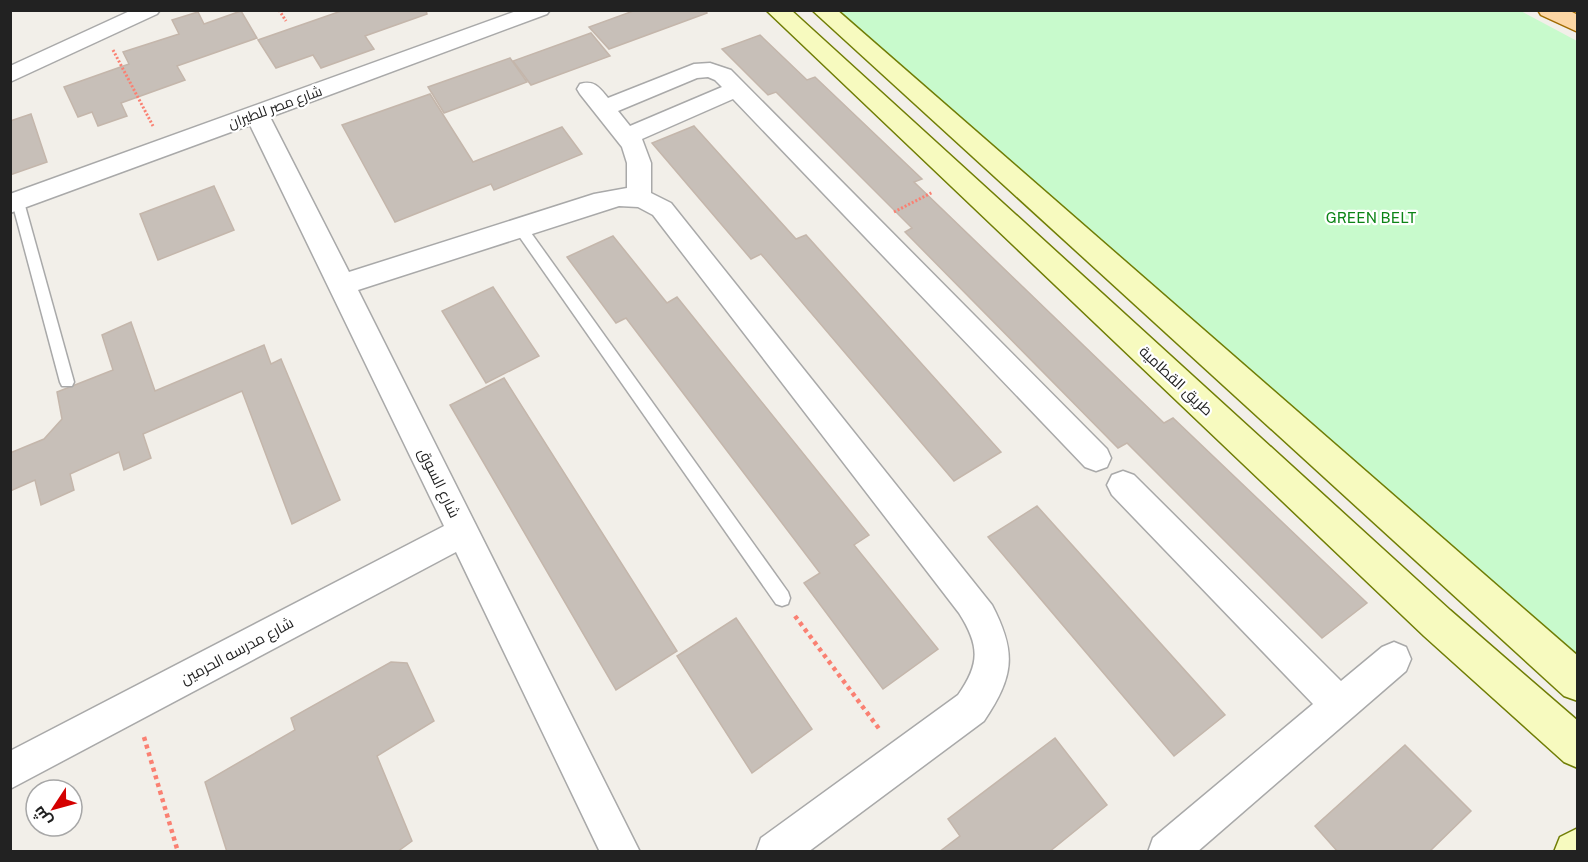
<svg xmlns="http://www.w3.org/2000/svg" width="1588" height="862" viewBox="0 0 1588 862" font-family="'Public Sans',Cairo,sans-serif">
  <rect width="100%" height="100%" fill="#f2efe9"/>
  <path fill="#c8facc" d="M1519,10L1577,41V681L830,11Z"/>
  <g fill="#c7bfb8" stroke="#c4b6ab" stroke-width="1.5">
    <path d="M344,10H426L427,14L365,36L374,49L321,68L313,55L276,68L258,40Z"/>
    <path d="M636,10H706L707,13L609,49L589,27Z"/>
    <path d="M241,11L257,38L177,66L185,80L121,103L127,116L98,126L92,112L78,117L64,87L129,64L123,52L179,34L172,20L198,12L204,24Z"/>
    <path d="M591,33L610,56L531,85L513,61Z"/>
    <path d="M760,35L807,80L815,77L922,179L914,182L1164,423L1173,418L1367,603L1322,638L1127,443L1118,448L905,232L912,228L776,92L768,95L722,49Z"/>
    <path d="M510,58L527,82L444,113L428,87Z"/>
    <path d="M430,94L473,162L562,127L582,154L494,190L491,184L395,222L342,125Z"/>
    <path d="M31,114L47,162L10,175V121Z"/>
    <path d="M694,126L796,239L806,235L1001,452L954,481L761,254L751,259L652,143Z"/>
    <path d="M214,186L234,230L158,260L140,214Z"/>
    <path d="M613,236L667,303L677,297L869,535L854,545L938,649L883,689L804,583L820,573L626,318L616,323L567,257Z"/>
    <path d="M493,287L539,356L486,383L442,311Z"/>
    <path d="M131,322L155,391L264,345L271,364L281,359L340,500L292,524L242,391L143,434L151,458L124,470L119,452L70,474L74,490L41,505L35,480L10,491V453L44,439L62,419L57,392L113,370L102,335Z"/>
    <path d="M504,378L677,651L616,690L450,405Z"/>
    <path d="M1037,506L1225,715L1174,756L988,537Z"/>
    <path d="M736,618L812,729L752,773L677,656Z"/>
    <path d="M391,662L407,663L434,721L377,756L412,841L397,852H227L205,782L295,730L291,718Z"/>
    <path d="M1055,738L1107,805L1049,852H939L960,836L948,819Z"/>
    <path d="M1405,745L1471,811L1429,852H1338L1315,826Z"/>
  </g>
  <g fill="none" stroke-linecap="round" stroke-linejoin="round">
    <defs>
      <g id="lane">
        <path d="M18,198L24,202L74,382L72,386H62L60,382L12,202Z"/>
        <path d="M519,221L524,223L788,592L790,598L788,604L782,606L776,604L514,229L513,226L514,223Z"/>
      </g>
      <g id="street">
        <path d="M132,10H160L157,14L10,82V66Z"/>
        <path d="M519,10H550L547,14L270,117L349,272L594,194L627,188V163L622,147L580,94L577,89L580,84C594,80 599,87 608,98L694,64L710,63L731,70L1107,449L1111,458L1107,467L1096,471L1085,467L733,99L642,139L651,163V193L671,203L992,605C1017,653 1014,676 984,721L808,852H756L761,838L958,695C980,664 980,646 959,613L653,215L638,207L619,206L358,290L640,852H600L456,552L10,789V751L444,526L250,125L10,213V194ZM708,77L715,80L722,87L630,126L618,111L697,78Z"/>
        <path d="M1123,471L1134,475L1341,681L1382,647L1394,642L1406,647L1411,659L1406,671L1197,852H1148L1153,838L1313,704L1112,495L1107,485L1112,475Z"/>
      </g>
      <g id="secondary">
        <path d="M766,10H791L1450,610L1578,721V768L1564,762L1424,636Z"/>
        <path d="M812,10H837L1578,656V701L1564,696Z"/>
        <path d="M1578,828V852H1554L1560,837Z"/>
      </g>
      <path id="primary" d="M1538,10H1568L1578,15V32L1541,15Z"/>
    </defs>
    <use href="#lane" stroke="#a9a9a9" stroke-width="3"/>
    <use href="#street" stroke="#a9a9a9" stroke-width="3"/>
    <use href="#secondary" stroke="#707d05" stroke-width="3"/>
    <use href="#primary" stroke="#a06b00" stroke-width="3"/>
    <g stroke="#fa8072" stroke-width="3" stroke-dasharray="2 2" stroke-linecap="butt">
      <path d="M279,10L286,21"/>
      <path d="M113,50L153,126"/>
      <path d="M894,212L933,192"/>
    </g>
    <g stroke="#fa8072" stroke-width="4.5" stroke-dasharray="4 4" stroke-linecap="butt">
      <path d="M795,616L880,730"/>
      <path d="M144,737L178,852"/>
    </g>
    <use href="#lane" fill="#fff" fill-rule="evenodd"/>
    <use href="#street" fill="#fff" fill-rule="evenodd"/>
    <use href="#secondary" fill="#f7fabf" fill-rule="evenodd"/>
    <use href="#primary" fill="#fcd6a4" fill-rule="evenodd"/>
  </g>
  <g text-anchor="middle" stroke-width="4.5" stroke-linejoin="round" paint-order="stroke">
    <g font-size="14" fill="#222" stroke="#fff">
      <text transform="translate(275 107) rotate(-20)" y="5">شارع مصر للطيران</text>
    </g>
    <g font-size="15" fill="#0c8416" stroke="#fff">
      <text x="1371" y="223">GREEN BELT</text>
    </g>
    <g font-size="15" fill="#222" stroke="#fff">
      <text transform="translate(1176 381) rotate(43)" y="5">طريق القطامية</text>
      <text transform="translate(439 483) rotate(64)" y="5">شارع السوق</text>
      <text transform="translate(237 651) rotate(-28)" y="5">شارع مدرسه الحرمين</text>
    </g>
  </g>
  <rect width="1588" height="862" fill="none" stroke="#222222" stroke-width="24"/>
  <g transform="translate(54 808) rotate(234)"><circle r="28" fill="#ffffff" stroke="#a7a7a7" stroke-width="1.5"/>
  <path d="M0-4.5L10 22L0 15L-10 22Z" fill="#d40000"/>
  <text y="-9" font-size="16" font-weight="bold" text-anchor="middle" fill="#222222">ش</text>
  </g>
</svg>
